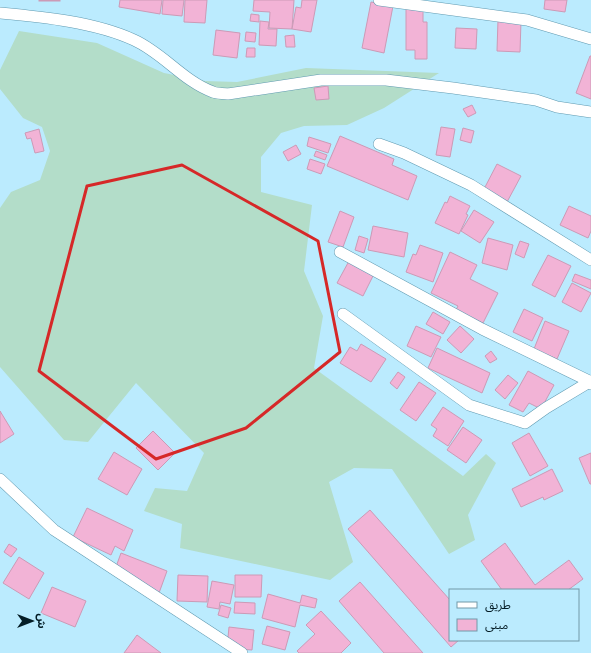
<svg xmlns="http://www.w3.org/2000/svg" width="591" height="653" viewBox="0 0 591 653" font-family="'Noto Serif','Noto Sans Arabic',serif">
  <rect width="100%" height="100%" fill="#bbebfe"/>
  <path fill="#b3ddc9" d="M19,31L97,43L164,73L205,81L237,82L306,68L439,73L384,108L347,125L304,126L281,133L261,157V192L312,205L304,271L323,316L314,368L463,476L486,454L496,463L468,515L475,540L449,554L392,469L354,468L329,482L353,562L330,580L180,548L182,524L144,511L155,488L187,491L204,453L136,383L88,442L64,440L0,367V208L11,192L40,180L50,151L42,127L23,118L0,89V70Z"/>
  <g fill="#f2b3d6" stroke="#cc9ab6">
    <rect x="39" y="0" width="21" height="1"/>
    <path d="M120,0H162L160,14L119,7Z"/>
    <path d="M163,0H184L182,16L162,14Z"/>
    <path d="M185,0H207L205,23L184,22Z"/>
    <path d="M254,0H294L292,29L269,28L270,12L253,11Z"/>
    <path d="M302,0H317L311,32L292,29L296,7L301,8Z"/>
    <path d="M545,0H567L565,12L544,9Z"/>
    <path d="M371,2L393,6L384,53L362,48Z"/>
    <path d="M406,9H423V22H427V59H415V50H406Z"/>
    <path d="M251,14L259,15V22L250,21Z"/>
    <path d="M498,20L521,21L520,52L497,51Z"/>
    <path d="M260,21L269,22L268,29H277L276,46L259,45Z"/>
    <path d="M456,28L477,29L476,49L455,48Z"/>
    <path d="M216,30L240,33L237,58L213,55Z"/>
    <path d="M246,32L256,33L255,42L245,41Z"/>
    <path d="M294,35L295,47H286L285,36Z"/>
    <path d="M247,48H255V57H246Z"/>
    <path d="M590,56H591V99L576,93Z"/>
    <path d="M328,86L329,99L316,100L314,88Z"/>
    <path d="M472,105L476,113L468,117L463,109Z"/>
    <path d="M441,127L455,129L450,157L436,155Z"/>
    <path d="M463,128L474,131L471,143L460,140Z"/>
    <path d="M39,129L44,151L35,153L31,138L27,139L25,133Z"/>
    <path d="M340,136L394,159L392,165L417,176L408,200L327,166Z"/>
    <path d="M309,137L331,144L328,153L307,146Z"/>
    <path d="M296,145L301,154L288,161L283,152Z"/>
    <path d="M316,151L327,155L325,160L314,156Z"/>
    <path d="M310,159L325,164L321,174L307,169Z"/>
    <path d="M497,164L521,176L507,202L484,189Z"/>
    <path d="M450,196L470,206L466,214L468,215L459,234L435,223L445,202L447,203Z"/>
    <path d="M569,206L591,216V231L588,238L560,225Z"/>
    <path d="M474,210L494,222L480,243L461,231Z"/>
    <path d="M340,211L354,217L343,247L328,242Z"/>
    <path d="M373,226L408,233L404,257L368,250Z"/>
    <path d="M359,236L368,239L364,253L355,250Z"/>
    <path d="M488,238L513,245L507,270L482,263Z"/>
    <path d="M520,241L529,244L524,258L515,254Z"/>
    <path d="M420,245L443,253L433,282L406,272L413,254L416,255Z"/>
    <path d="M450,252L477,265L470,279L498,293L483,323L456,310L458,306L431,293Z"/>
    <path d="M548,255L571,266L555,297L532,285Z"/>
    <path d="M349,261L374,274L363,296L337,283Z"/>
    <path d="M575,274L591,280V289L572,281Z"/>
    <path d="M572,283L591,293L581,312L562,302Z"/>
    <path d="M524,309L543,318L532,341L513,332Z"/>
    <path d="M433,312L450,322L443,334L426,324Z"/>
    <path d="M545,321L569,331L557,359L534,349Z"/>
    <path d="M416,326L441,337L431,357L407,346Z"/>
    <path d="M460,326L474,339L461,353L447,340Z"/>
    <path d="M361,344L386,359L371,382L340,363L350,347L357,351Z"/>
    <path d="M437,348L490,373L482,393L428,368Z"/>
    <path d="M491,351L497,359L490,363L485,356Z"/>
    <path d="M528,371L554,385L541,409L529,403L523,412L509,405Z"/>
    <path d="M398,372L405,377L397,389L390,383Z"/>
    <path d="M508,375L518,383L505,399L495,390Z"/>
    <path d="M419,382L436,393L416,421L400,410Z"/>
    <path d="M443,407L464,421L448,446L433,436L437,429L431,425Z"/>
    <path d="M0,411L14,434L0,443Z"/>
    <path d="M463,427L482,440L466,463L447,450Z"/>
    <path d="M153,431L175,453L158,470L136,448Z"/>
    <path d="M529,433L548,466L530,476L512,443Z"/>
    <path d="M114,452L142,469L127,495L98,479Z"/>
    <path d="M591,453V484H590L579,458Z"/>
    <path d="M552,469L563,491L544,500L543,497L521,507L512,489Z"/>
    <path d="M87,508L133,530L124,551L115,546L111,555L73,537Z"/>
    <path d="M370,510L450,600V640H459L451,647L348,529Z"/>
    <path d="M505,543L535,585L569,560L583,579L568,590H502L481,561Z"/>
    <path d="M9,544L17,549L11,557L4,552Z"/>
    <path d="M121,553L167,571L159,593L113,575Z"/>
    <path d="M19,557L44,573L29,599L3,583Z"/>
    <path d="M178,575L208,576L207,602L177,601Z"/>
    <path d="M235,575H262L261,597H235Z"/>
    <path d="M212,581L234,585L230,604L220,602L219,609L207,607Z"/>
    <path d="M360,582L423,653H384L339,601Z"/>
    <path d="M52,587L86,601L75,627L41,613Z"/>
    <path d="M268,594L300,603L302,595L317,599L315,608L300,605L295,627L262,618Z"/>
    <path d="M235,602L255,603V614L234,613Z"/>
    <path d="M221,605L231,608L228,618L218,615Z"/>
    <path d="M321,611L351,643L341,653H299L297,651L315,634L306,625Z"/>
    <path d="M267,626L290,632L285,650L262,644Z"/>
    <path d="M229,627L254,630L252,650L227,648Z"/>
    <path d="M137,635L161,653H124Z"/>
  </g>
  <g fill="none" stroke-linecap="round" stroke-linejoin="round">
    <defs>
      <g id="street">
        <path d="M379,0L527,20L591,39"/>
        <path d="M0,13C43,17 95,22 134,40C163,53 183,81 213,92C217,94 223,93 228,94L321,80H386L453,88L536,100L557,107L591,112"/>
        <path d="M379,144L404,153L471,185L591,260"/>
        <path d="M340,252L482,329L589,381L591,384"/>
        <path d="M343,314L469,405L525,423L546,408L591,381"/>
        <path d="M0,479L54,530L242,653"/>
      </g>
    </defs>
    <use href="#street" stroke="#609ab1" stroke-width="12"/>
    <use href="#street" stroke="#fff" stroke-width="11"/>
  </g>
  <path fill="none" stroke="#d62828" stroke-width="3" stroke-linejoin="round" d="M182,165L318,241L340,352L246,428L156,459L39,371L87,186Z"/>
  <rect x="449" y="589" width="130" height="52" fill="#bbebfe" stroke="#7299a8"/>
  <rect x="457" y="602" width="20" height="6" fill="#ffffff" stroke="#7299a8"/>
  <text x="485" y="609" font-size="12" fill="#041d26">طريق</text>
  <rect x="457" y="619" width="20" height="12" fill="#f2b3d6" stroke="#7299a8"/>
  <text x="485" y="629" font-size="12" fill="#041d26">مبنى</text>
  <g transform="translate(32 621) rotate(90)" stroke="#bbebfe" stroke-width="3" paint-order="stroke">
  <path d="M0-3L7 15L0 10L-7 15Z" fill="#041d26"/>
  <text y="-6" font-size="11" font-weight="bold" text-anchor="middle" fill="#041d26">ش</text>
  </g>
</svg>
